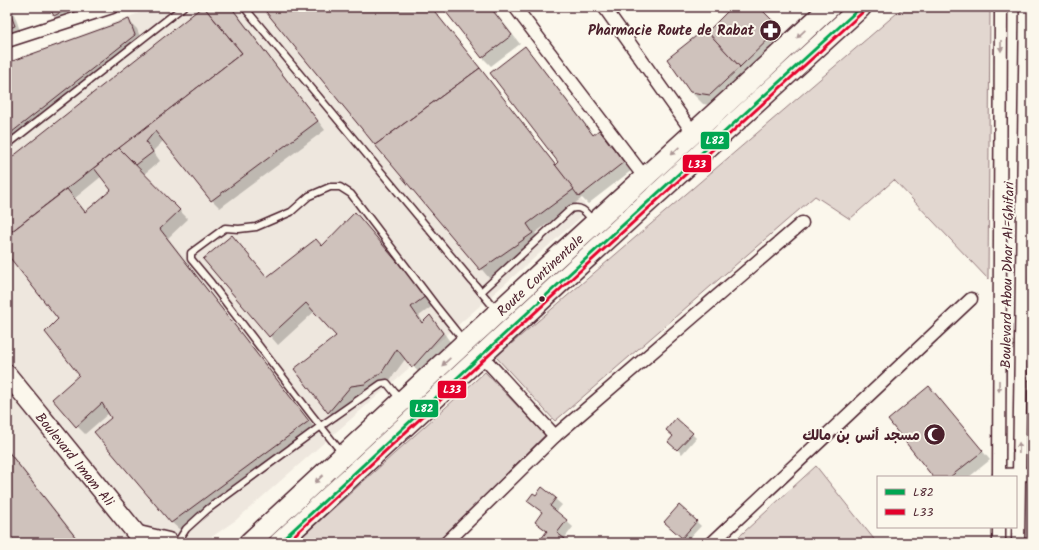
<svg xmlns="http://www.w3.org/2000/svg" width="1039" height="550" viewBox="0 0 1039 550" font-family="Kalam,'Playpen Sans Arabic',sans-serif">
  <rect width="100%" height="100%" fill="#fbf7ec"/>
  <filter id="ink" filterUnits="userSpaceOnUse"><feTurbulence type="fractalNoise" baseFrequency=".025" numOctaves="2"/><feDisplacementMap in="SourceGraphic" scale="8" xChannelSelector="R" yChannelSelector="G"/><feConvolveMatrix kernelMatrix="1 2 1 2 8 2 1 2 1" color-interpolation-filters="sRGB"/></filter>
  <g filter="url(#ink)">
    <path fill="#eee7de" d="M155,7H430L589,210L236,520L203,543H7V63Z"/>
    <g fill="#e2d7d0" stroke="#967b7e">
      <path d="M904,7H990L988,279L894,180L850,219L815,196L555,421L496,357Z"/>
      <path d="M485,372L545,435L438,543H295Z"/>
      <path d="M816,466L877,543H732Z"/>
    </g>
    <g fill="#0003" fill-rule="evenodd">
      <path d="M7,7H9L13,11L21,33L7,38Z"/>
      <path d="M50,7H89L61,22L54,15Z"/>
      <path d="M204,7H232L325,130L220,208L212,200L164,140L153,151L160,161L144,174L188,219L168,238L316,430L180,530L171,522L109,413L85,434L77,426L80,376L59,319L7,252V163ZM102,176L113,190L86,212L75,198Z"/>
      <path d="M264,7H431L556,165L559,162L524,47L533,56L594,135L599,131L608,140L632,170L588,204L582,198L535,233L541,241L489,278L376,144Z"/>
      <path d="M444,7H491L520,44L491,66L483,58Z"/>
      <path d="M733,7H758L791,41L722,107L703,104L691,92L707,33Z"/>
      <path d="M128,20L137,29L143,44L7,151V64Z"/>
      <path d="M355,213L434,305L419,316L424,323L430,316L438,325L451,343L421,375L406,358L390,380L373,392L359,394L337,421L329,412L296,369L337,336L315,311L278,345L204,259L240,245L268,278L322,247Z"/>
      <path d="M929,387L990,460L969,477H934Z"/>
      <path d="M692,434L696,438L682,454L674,446Z"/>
      <path d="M7,449L81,543H7Z"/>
      <path d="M537,497L555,499L562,505L556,512L573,527L564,539L568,543H539L547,532L536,522L543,513L529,501Z"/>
      <path d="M680,506L701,526L687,541L670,526Z"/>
    </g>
    <g fill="#cfc2bc" stroke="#4a1f2b">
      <path d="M7,7H8L15,26L7,29Z"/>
      <path d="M49,7H71L54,16Z"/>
      <path d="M202,7H204L242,53L7,235V161Z"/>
      <path d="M204,7H231L318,121L211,201L155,131L146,142L153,152L136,165L119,148L242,53Z"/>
      <path d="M262,7H431L480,68L375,145Z"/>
      <path d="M442,7H490L512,35L482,58Z"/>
      <path d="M732,7H759L780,28L740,67L707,32Z"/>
      <path d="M129,19L135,35L7,136V63Z"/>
      <path d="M705,29L740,67L710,95L690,92L667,59Z"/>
      <path d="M525,46L593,135L599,130L624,162L579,197L555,165L558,162L490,73Z"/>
      <path d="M480,68L574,189L527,224L533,233L480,270L375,145Z"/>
      <path d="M119,148L180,210L160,229L309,421L171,523L94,432L111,418L102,403L76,427L52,399L79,375L45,332L58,319L7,254V235L67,189L85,212L111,190L94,168Z"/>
      <path d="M355,212L426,296L411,307L422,323L430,315L443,333L412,368L397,349L382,372L365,384L351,386L328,413L294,369L336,336L306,303L269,337L203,259L232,235L267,277L316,239L322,246Z"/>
      <path d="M1028,380H1032V451L1030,452Z"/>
      <path d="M929,386L983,451L950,477H933L888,420Z"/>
      <path d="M676,418L693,433L677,450L668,442L673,436L666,430Z"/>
      <path d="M7,450L80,543H7Z"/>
      <path d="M542,487L556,498L550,506L567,520L557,533L565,539L562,543H538L547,531L535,522L542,512L527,501L533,493L536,495Z"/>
      <path d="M679,505L697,521L682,538L664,522Z"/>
    </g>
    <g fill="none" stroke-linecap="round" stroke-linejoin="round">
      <defs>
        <g id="lane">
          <path d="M244,7L496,310"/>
          <path d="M7,145L183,7"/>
          <path d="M481,292L571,209C582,205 587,214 593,221"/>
          <path d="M342,453L311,414L211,283L191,259V253L225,228L239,229L256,227L291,212L309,196L330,187H340L351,194L436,306L464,341"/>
          <path d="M177,543L186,529L208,509L321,426L381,384L387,383L400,399"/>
        </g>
        <g id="street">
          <path d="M515,7L645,178"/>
          <path d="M604,7L694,134"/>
          <path d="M7,41L112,7"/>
          <path d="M482,356L555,436"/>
          <path d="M999,475L1032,474"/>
          <path d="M999,477L1001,7"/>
          <path d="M446,543L555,436L802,223"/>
          <path d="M712,543L971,299"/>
          <path d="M999,543V527"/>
          <path d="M1018,543L1026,7"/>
        </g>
        <path id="secondary" d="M7,374L144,543"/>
        <g id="primary">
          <path d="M138,536L168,543"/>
          <path d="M249,543L552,262L745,86L830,7"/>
          <path d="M279,543L565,278L861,7"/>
        </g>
      </defs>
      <use href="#lane" stroke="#4a1f2b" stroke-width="9"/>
      <use href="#street" stroke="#4a1f2b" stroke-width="15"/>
      <use href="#secondary" stroke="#4a1f2b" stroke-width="21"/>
      <use href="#primary" stroke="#4a1f2b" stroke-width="23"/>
      <use href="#lane" stroke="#fbf7ec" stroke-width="6"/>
      <use href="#street" stroke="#fbf7ec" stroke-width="12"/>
      <use href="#secondary" stroke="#fbf7ec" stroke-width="18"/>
      <use href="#primary" stroke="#fbf7ec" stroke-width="20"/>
      <defs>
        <path id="bus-1" d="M279,543L565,278L861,7"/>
        <path id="bus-2" d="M286,543L568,282L864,11"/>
      </defs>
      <use href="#bus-1" stroke="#fbf7ec" stroke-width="6"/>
      <use href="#bus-2" stroke="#fbf7ec" stroke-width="6"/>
      <use href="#bus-1" stroke="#00a651" stroke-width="3"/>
      <use href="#bus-2" stroke="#e4002b" stroke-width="3"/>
    </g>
    <defs><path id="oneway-solid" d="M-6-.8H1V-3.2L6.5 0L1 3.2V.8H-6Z"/></defs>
    <g fill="#ab9695">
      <use href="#oneway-solid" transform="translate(801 34) rotate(137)"/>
      <use href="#oneway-solid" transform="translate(1001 46) rotate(90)"/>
      <use href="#oneway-solid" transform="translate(675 151) rotate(137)"/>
      <use href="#oneway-solid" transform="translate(446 362) rotate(137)"/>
      <use href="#oneway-solid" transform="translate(999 386) rotate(90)"/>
      <use href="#oneway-solid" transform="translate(1019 448) rotate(-89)"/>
      <use href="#oneway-solid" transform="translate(319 479) rotate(137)"/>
    </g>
  </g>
  <defs>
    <symbol id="pharmacy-disc" viewBox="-11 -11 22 22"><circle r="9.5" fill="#4a1f2b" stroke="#fbf7ec"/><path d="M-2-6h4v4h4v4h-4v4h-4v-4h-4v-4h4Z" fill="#fff"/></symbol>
    <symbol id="mosque-disc" viewBox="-11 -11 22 22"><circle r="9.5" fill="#4a1f2b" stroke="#fbf7ec"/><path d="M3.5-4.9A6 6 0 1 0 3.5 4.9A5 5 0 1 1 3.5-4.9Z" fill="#fff"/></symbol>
  </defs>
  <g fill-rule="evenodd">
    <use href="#pharmacy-disc" x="758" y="18" width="25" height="25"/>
    <use href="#mosque-disc" x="922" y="422" width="25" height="25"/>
  </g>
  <circle fill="#4a1f2b" stroke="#fbf7ec" stroke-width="1.5" cx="542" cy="299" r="3.5"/>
  <g text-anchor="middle" stroke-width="4" stroke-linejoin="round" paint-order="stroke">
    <g font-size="14" font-weight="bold" fill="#4a1f2b" stroke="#fbf7ec" text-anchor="end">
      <text x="754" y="35">Pharmacie Route de Rabat</text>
      <text x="920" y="440">مسجد أنس بن مالك</text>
    </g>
    <g font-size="14" fill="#4a1f2b" stroke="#fbf7ec">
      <text transform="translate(540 275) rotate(-43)" y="5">Route Continentale</text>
      <text transform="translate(1007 275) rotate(-89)" y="5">Boulevard Abou Dhar Al-Ghifari</text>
      <text transform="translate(75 459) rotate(51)" y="5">Boulevard Imam Ali</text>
    </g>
  </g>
  <g stroke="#fbf7ec" stroke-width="1.5">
    <rect x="700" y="131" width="30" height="19" rx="4" fill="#00a651"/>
    <rect x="682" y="154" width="30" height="19" rx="4" fill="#e4002b"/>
    <rect x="437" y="380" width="30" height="19" rx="4" fill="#e4002b"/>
    <rect x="409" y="399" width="30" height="19" rx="4" fill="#00a651"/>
  </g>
  <g font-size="11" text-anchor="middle" font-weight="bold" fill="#fff">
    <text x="715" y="144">L82</text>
    <text x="697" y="168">L33</text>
    <text x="452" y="393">L33</text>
    <text x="424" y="412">L82</text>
  </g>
  <rect width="1039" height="550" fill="none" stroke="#fbf7ec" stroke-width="24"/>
  <rect x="12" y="12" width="1015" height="526" fill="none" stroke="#4a1f2b" stroke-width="1.5" filter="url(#ink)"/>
  <rect x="877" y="476" width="140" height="52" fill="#fbf7ec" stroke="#b4a19f"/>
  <rect x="885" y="489" width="20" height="6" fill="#00a651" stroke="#b4a19f"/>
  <text x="913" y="496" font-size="12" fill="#4a1f2b">L82</text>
  <rect x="885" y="509" width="20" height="6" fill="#e4002b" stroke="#b4a19f"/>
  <text x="913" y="516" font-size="12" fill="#4a1f2b">L33</text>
</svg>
